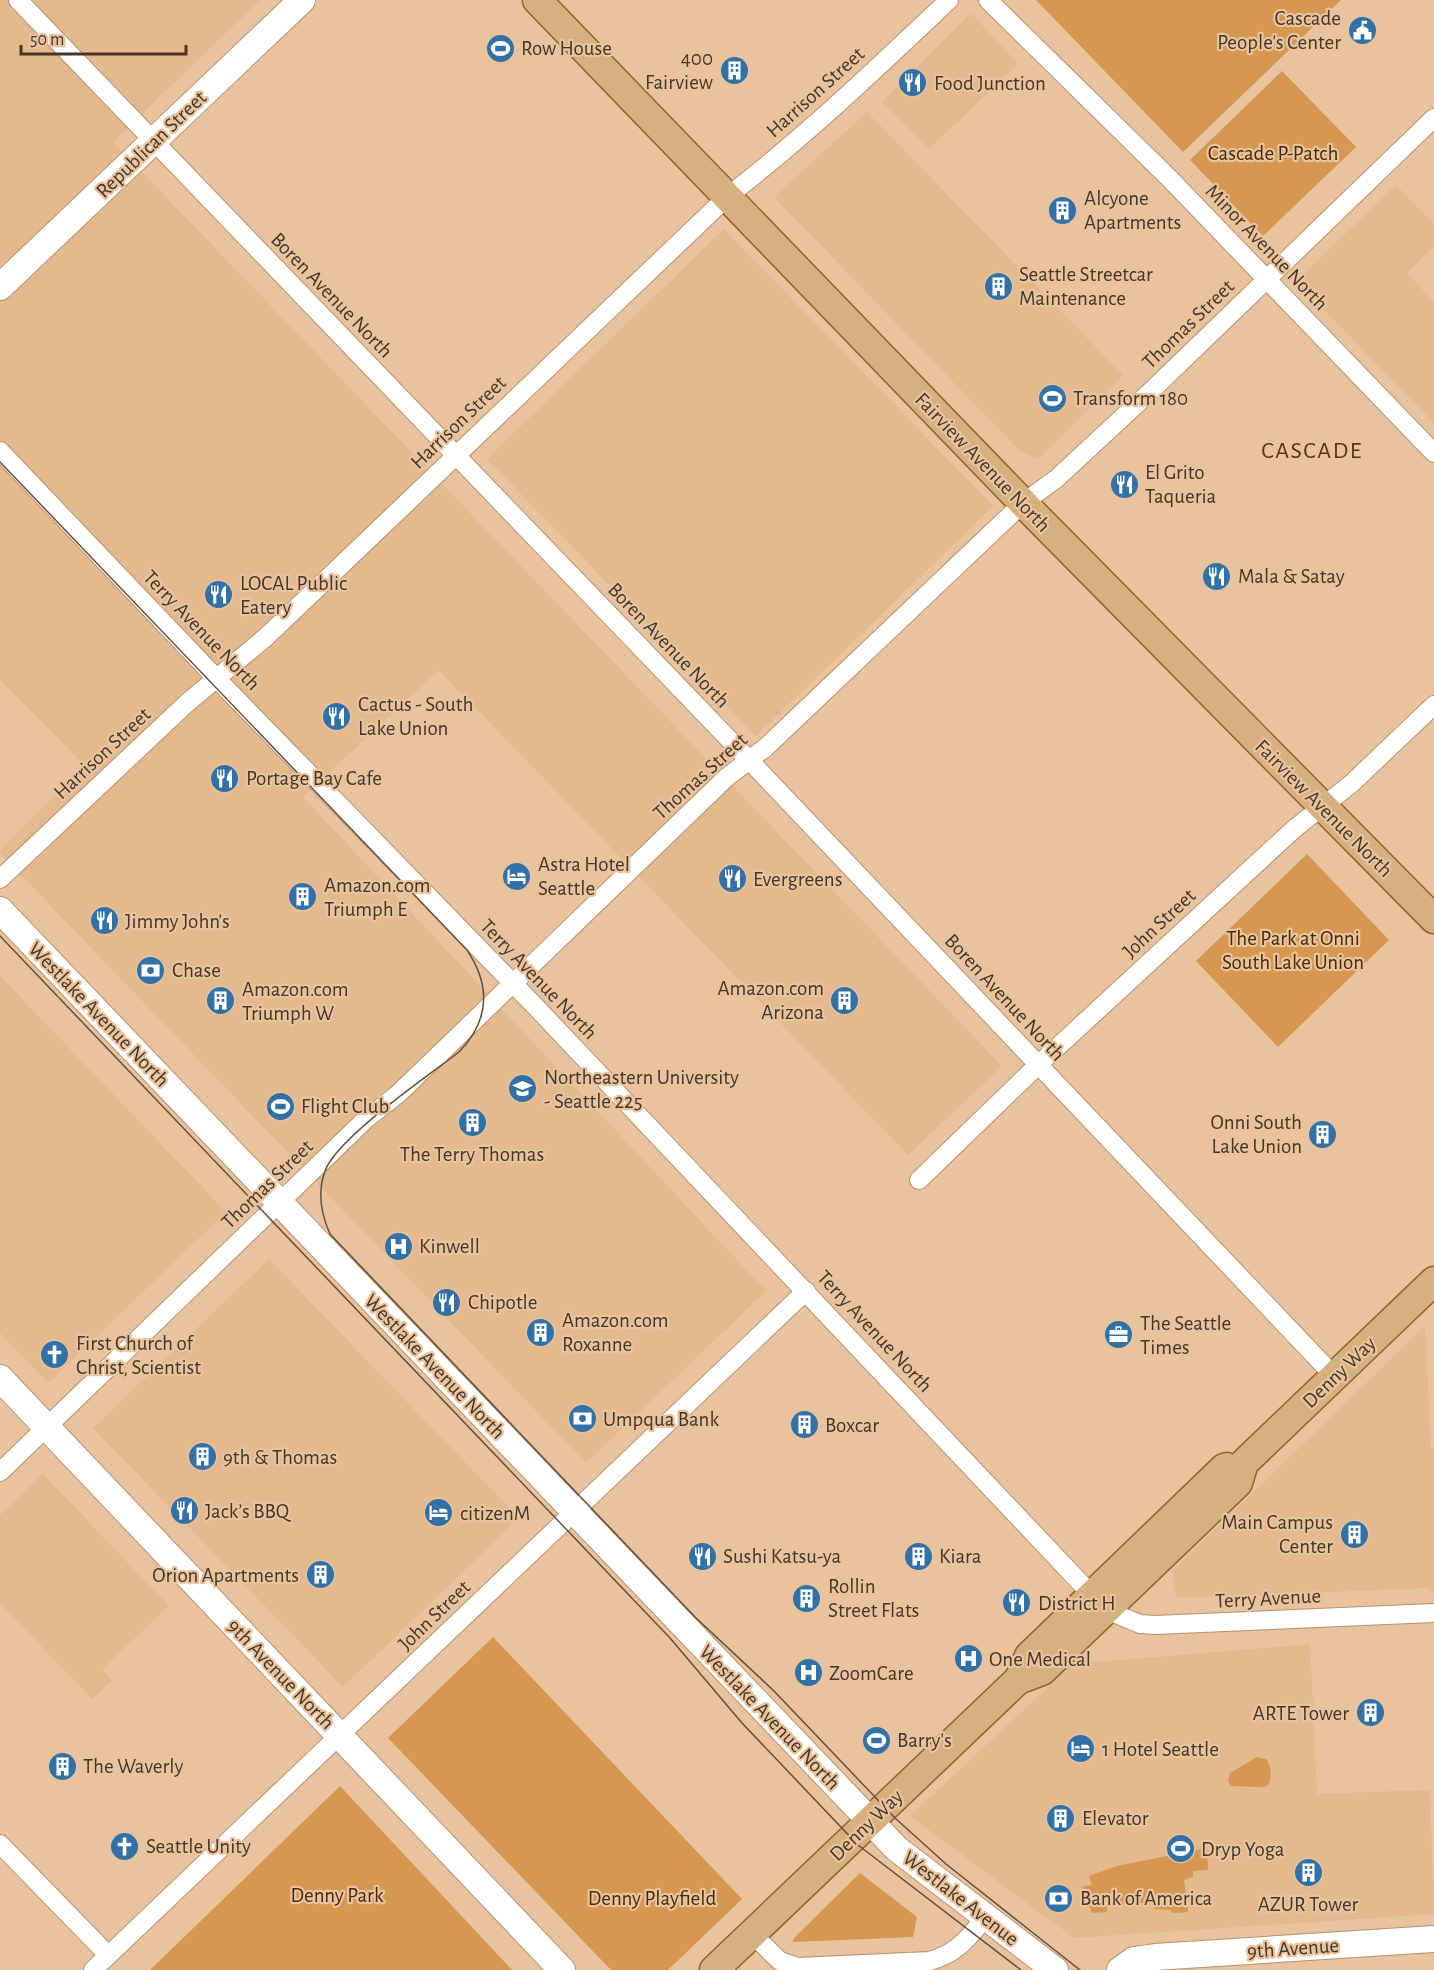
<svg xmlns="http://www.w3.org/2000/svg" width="1434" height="1970" viewBox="0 0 1434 1970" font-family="'Alegreya Sans',sans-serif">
  <rect width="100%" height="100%" fill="#e8c39d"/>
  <g fill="#e3b98d">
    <path d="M0,0H260L113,142L1002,1066L908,1155L439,670L303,797L766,1291L586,1463L0,853V850L85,766L0,680Z"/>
    <path d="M971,13L1018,64L929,149L882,102Z"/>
    <path d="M867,112L1123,375L1038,459L1020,451L774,197Z"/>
    <path d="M1396,185L1434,224V247L1407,273L1434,302V423L1296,281Z"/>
    <path d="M724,229L993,506L756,736L487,459Z"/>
    <path d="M0,976L226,1212L48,1383L0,1333Z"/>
    <path d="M269,1259L519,1518L343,1687L93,1428Z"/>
    <path d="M1425,1326L1431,1448H1434V1594L1428,1588L1177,1598L1172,1571Z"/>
    <path d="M43,1474L169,1606L102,1669L112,1680L92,1699L0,1603V1515Z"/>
    <path d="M1310,1644L1317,1794L1430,1790L1434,1914L1074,1938L910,1816L1073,1664Z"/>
  </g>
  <g fill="#d69750">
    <path d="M1036,0H1341L1183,152Z"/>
    <path d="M1282,71L1356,147L1263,236L1190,160Z"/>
    <path d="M1307,854L1389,940L1278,1047L1196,961Z"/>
    <path d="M493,1637L742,1899L668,1970H611L388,1738Z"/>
    <path d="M1257,1757L1266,1759C1271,1765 1272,1777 1269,1784L1264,1787L1231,1786L1228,1781L1230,1773Z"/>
    <path d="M340,1786L512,1970H150L336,1790Z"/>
    <path d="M1207,1848L1208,1870L1193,1871V1877L1184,1880L1188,1912L1172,1913L1171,1910L1154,1909L1153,1903L1107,1904V1912L1092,1913L1090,1907L1083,1906L1082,1887L1092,1885L1089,1876L1117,1866Z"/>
    <path d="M860,1873L917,1917L913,1937L792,1942L795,1937Z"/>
  </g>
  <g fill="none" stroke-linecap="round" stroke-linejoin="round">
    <defs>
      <g id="street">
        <path d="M18,0L749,760L1335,1377"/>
        <path d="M988,0L1170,179L1434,453"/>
        <path d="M0,451L217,679L534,1005L1092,1595"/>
        <path d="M0,879L187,703L266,637L728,196C806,136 877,68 949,0"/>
        <path d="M919,1180L1038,1065L1294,829L1351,784L1434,705"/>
        <path d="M0,1472L365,1120L398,1094L727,777L765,748L1023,503L1056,479L1152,390L1434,118"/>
        <path d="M1106,1610L1140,1624L1155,1625L1434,1613"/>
        <path d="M0,1844L108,1955"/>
        <path d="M752,1934L780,1961L798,1967L929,1961C957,1954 968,1938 986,1917"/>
        <path d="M93,1970L806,1291"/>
      </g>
      <g id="secondary">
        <path d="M0,287L302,0"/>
        <path d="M0,910L897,1849L1055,1970"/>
        <path d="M0,1378L562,1970"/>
        <path d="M1120,1970L1134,1960L1155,1957L1434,1939"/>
      </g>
      <g id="primary">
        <path d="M537,0L1023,503L1434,919"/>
        <path d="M1019,1679L1029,1656L1224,1468L1227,1467"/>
        <path d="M714,1970L1018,1680L1042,1671L1238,1483L1244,1463L1434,1281"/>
      </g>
    </defs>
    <use href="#street" stroke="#b6926e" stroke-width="20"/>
    <use href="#secondary" stroke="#b6926e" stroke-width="28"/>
    <use href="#primary" stroke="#92632a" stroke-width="31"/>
    <use href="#street" stroke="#fff" stroke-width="18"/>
    <use href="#secondary" stroke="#fff" stroke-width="26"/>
    <use href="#primary" stroke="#d7b080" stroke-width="28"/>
    <g stroke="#63503d" stroke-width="1.5">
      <path d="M0,462L467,950C491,986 490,1020 459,1052C428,1076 337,1138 325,1171C317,1193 321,1214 330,1234L695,1617L774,1691L895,1818L946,1864L1080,1970"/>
      <path d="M0,936L670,1638L742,1723L858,1845L1021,1970"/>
    </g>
  </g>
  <defs>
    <symbol id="civic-disc" viewBox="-11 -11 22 22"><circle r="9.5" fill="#3171a8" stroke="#e8c39d"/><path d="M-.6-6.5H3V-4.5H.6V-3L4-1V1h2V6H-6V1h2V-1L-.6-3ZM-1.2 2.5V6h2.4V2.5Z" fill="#fff"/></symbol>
    <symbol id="stadium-disc" viewBox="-11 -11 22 22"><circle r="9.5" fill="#3171a8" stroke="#e8c39d"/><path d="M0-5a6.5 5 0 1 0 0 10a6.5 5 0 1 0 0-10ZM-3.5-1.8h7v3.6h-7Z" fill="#fff"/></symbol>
    <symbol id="building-disc" viewBox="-11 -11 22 22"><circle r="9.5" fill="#3171a8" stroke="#e8c39d"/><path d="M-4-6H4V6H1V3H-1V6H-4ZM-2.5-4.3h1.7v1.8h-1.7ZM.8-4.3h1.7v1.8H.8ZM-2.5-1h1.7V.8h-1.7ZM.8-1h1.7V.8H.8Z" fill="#fff"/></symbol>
    <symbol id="restaurant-disc" viewBox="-11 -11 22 22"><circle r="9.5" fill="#3171a8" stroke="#e8c39d"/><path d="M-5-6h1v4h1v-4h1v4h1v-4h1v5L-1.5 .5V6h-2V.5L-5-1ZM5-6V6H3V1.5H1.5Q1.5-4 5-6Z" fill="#fff"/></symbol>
    <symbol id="hotel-disc" viewBox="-11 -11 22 22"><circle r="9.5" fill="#3171a8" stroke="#e8c39d"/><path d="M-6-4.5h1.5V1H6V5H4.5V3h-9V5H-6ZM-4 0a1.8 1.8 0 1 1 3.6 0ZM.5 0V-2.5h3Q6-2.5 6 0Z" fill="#fff"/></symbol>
    <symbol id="bank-disc" viewBox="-11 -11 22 22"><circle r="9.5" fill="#3171a8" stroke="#e8c39d"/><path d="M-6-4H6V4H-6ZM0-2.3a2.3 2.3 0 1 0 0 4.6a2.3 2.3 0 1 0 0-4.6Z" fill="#fff"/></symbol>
    <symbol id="university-disc" viewBox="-11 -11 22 22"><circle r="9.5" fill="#3171a8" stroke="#e8c39d"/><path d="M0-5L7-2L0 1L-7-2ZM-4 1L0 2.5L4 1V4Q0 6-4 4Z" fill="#fff"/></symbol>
    <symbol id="hospital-disc" viewBox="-11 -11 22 22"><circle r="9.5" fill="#3171a8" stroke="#e8c39d"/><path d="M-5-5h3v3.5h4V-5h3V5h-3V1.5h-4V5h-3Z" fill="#fff"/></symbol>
    <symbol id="office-disc" viewBox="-11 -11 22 22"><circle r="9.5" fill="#3171a8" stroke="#e8c39d"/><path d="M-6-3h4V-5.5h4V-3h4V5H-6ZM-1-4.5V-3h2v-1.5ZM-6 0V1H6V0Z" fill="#fff"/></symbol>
    <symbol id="church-disc" viewBox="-11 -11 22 22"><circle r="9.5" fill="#3171a8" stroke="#e8c39d"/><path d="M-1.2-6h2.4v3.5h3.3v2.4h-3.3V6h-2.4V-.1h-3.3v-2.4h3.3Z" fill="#fff"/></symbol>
  </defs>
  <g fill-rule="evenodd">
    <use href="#civic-disc" x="1346" y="14" width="33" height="33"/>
    <use href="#stadium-disc" x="484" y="32" width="33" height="33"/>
    <use href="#building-disc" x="718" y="54" width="33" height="33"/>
    <use href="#restaurant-disc" x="896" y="66" width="33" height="33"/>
    <use href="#building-disc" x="1046" y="194" width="33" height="33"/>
    <use href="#building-disc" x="982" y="270" width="33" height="33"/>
    <use href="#stadium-disc" x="1036" y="382" width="33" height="33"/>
    <use href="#restaurant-disc" x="1108" y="468" width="33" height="33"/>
    <use href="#restaurant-disc" x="1200" y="560" width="33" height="33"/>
    <use href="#restaurant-disc" x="202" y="578" width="33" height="33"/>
    <use href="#restaurant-disc" x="320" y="700" width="33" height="33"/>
    <use href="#restaurant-disc" x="208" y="762" width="33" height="33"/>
    <use href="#hotel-disc" x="500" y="860" width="33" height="33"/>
    <use href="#restaurant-disc" x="716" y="862" width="33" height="33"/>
    <use href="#building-disc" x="286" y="880" width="33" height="33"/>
    <use href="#restaurant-disc" x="88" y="904" width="33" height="33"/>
    <use href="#bank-disc" x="134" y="954" width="33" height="33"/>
    <use href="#building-disc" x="828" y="984" width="33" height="33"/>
    <use href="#building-disc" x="204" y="984" width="33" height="33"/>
    <use href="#university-disc" x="506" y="1072" width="33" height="33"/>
    <use href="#stadium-disc" x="264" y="1090" width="33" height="33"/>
    <use href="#building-disc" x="456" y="1106" width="33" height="33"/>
    <use href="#building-disc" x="1306" y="1118" width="33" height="33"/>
    <use href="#hospital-disc" x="382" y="1230" width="33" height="33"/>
    <use href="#restaurant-disc" x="430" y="1286" width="33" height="33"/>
    <use href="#building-disc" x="524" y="1316" width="33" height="33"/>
    <use href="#office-disc" x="1102" y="1318" width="33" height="33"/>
    <use href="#church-disc" x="38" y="1338" width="33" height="33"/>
    <use href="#bank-disc" x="566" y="1402" width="33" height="33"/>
    <use href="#building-disc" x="788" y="1408" width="33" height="33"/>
    <use href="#building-disc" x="186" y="1440" width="33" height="33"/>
    <use href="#restaurant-disc" x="168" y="1494" width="33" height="33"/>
    <use href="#hotel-disc" x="422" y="1496" width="33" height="33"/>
    <use href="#building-disc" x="1338" y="1518" width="33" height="33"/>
    <use href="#restaurant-disc" x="686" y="1540" width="33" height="33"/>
    <use href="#building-disc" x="902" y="1540" width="33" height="33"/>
    <use href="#building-disc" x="304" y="1558" width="33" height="33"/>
    <use href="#building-disc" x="790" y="1582" width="33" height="33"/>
    <use href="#restaurant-disc" x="1000" y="1586" width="33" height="33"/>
    <use href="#hospital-disc" x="952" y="1642" width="33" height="33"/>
    <use href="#hospital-disc" x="792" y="1656" width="33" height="33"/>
    <use href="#building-disc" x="1354" y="1696" width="33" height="33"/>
    <use href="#stadium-disc" x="860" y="1724" width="33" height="33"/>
    <use href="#hotel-disc" x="1064" y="1732" width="33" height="33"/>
    <use href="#building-disc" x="46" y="1750" width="33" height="33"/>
    <use href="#building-disc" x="1044" y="1802" width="33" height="33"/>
    <use href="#church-disc" x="108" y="1830" width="33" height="33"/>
    <use href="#stadium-disc" x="1164" y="1832" width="33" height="33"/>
    <use href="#building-disc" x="1292" y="1856" width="33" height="33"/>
    <use href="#bank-disc" x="1042" y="1882" width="33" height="33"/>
  </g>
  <g text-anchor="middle" stroke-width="4.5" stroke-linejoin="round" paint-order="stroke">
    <g font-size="21" fill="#453627" stroke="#e8c39d" text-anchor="start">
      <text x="1341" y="25" text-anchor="end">Cascade<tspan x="1341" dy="24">People's Center</tspan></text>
      <text x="521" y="55">Row House</text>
      <text x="713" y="65" text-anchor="end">400<tspan x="713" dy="24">Fairview</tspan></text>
      <text x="934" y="90">Food Junction</text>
      <text x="1084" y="205">Alcyone<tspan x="1084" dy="24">Apartments</tspan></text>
      <text x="1019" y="281">Seattle Streetcar<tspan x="1019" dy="24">Maintenance</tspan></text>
      <text x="1073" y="405">Transform 180</text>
      <text x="1145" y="479">El Grito<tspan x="1145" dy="24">Taqueria</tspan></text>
      <text x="1238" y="583">Mala &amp; Satay</text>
      <text x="240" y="590">LOCAL Public<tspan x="240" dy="24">Eatery</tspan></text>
      <text x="358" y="711">Cactus - South<tspan x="358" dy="24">Lake Union</tspan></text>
      <text x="246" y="785">Portage Bay Cafe</text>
      <text x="538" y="871">Astra Hotel<tspan x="538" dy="24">Seattle</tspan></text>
      <text x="753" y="886">Evergreens</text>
      <text x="324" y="892">Amazon.com<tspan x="324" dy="24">Triumph E</tspan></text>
      <text x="125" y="928">Jimmy John's</text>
      <text x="172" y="977">Chase</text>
      <text x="824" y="995" text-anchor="end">Amazon.com<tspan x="824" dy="24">Arizona</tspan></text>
      <text x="242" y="996">Amazon.com<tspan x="242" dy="24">Triumph W</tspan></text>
      <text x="544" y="1084">Northeastern University<tspan x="544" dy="24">- Seattle 225</tspan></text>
      <text x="301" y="1113">Flight Club</text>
      <text x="1302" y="1129" text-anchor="end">Onni South<tspan x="1302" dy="24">Lake Union</tspan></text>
      <text x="472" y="1161" text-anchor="middle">The Terry Thomas</text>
      <text x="419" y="1253">Kinwell</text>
      <text x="468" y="1309">Chipotle</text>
      <text x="562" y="1327">Amazon.com<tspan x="562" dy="24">Roxanne</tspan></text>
      <text x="1140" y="1330">The Seattle<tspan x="1140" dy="24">Times</tspan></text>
      <text x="76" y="1350">First Church of<tspan x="76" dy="24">Christ, Scientist</tspan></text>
      <text x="603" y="1426">Umpqua Bank</text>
      <text x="825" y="1432">Boxcar</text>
      <text x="223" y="1464">9th &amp; Thomas</text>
      <text x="205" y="1518">Jack’s BBQ</text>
      <text x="460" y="1520">citizenM</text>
      <text x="1333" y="1529" text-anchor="end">Main Campus<tspan x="1333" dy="24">Center</tspan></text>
      <text x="723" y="1563">Sushi Katsu-ya</text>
      <text x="939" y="1563">Kiara</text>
      <text x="299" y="1582" text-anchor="end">Orion Apartments</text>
      <text x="828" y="1593">Rollin<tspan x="828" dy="24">Street Flats</tspan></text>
      <text x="1038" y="1610">District H</text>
      <text x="989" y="1666">One Medical</text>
      <text x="829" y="1680">ZoomCare</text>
      <text x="1349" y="1720" text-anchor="end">ARTE Tower</text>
      <text x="897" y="1747">Barry's</text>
      <text x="1102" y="1756">1 Hotel Seattle</text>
      <text x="83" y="1773">The Waverly</text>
      <text x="1082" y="1825">Elevator</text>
      <text x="146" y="1853">Seattle Unity</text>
      <text x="1201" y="1856">Dryp Yoga</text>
      <text x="1080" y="1905">Bank of America</text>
      <text x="1308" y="1911" text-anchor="middle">AZUR Tower</text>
    </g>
    <g font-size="21" fill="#453627" stroke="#e8c39d">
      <text transform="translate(815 92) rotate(-42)" y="7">Harrison Street</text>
      <text transform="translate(151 144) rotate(-44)" y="7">Republican Street</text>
      <text transform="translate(1267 247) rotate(46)" y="7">Minor Avenue North</text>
      <text transform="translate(332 295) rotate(46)" y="7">Boren Avenue North</text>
      <text transform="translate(1188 324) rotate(-44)" y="7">Thomas Street</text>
      <text transform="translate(458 422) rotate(-44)" y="7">Harrison Street</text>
      <text transform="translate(983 462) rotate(46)" y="7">Fairview Avenue North</text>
      <text transform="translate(202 630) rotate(46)" y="7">Terry Avenue North</text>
      <text transform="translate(669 645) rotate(46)" y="7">Boren Avenue North</text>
      <text transform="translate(102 753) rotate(-43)" y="7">Harrison Street</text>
      <text transform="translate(700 776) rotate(-42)" y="7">Thomas Street</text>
      <text transform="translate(1324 808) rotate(45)" y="7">Fairview Avenue North</text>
      <text transform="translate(1159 923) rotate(-43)" y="7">John Street</text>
      <text transform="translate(539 979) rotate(46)" y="7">Terry Avenue North</text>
      <text transform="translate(1005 997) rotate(47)" y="7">Boren Avenue North</text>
      <text transform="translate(99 1014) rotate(46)" y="7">Westlake Avenue North</text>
      <text transform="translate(267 1184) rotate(-44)" y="7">Thomas Street</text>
      <text transform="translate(875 1331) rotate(47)" y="7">Terry Avenue North</text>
      <text transform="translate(435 1366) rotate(46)" y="7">Westlake Avenue North</text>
      <text transform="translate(1339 1372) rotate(-44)" y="7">Denny Way</text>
      <text transform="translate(1268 1598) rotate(-3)" y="7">Terry Avenue</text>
      <text transform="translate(434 1615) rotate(-44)" y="7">John Street</text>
      <text transform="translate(281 1674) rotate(46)" y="7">9th Avenue North</text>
      <text transform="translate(770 1717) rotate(46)" y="7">Westlake Avenue North</text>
      <text transform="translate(866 1825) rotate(-44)" y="7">Denny Way</text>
      <text transform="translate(961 1898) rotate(38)" y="7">Westlake Avenue</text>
      <text transform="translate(1293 1948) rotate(-4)" y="7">9th Avenue</text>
    </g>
    <g font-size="21" fill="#482b06" stroke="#e8c39d">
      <text x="1273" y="160">Cascade P-Patch</text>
      <text x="1293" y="945">The Park at Onni<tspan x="1293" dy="24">South Lake Union</tspan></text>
      <text x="337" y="1902">Denny Park</text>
      <text x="652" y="1905">Denny Playfield</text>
    </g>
    <g font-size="24" letter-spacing="1.5" fill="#543612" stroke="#e8c39d">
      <text x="1312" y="458">CASCADE</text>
    </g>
  </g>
  <path d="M21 45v9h165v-9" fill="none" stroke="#453627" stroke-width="3"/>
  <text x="30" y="45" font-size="18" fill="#453627" stroke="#e8c39d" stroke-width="4.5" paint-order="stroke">50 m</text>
</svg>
